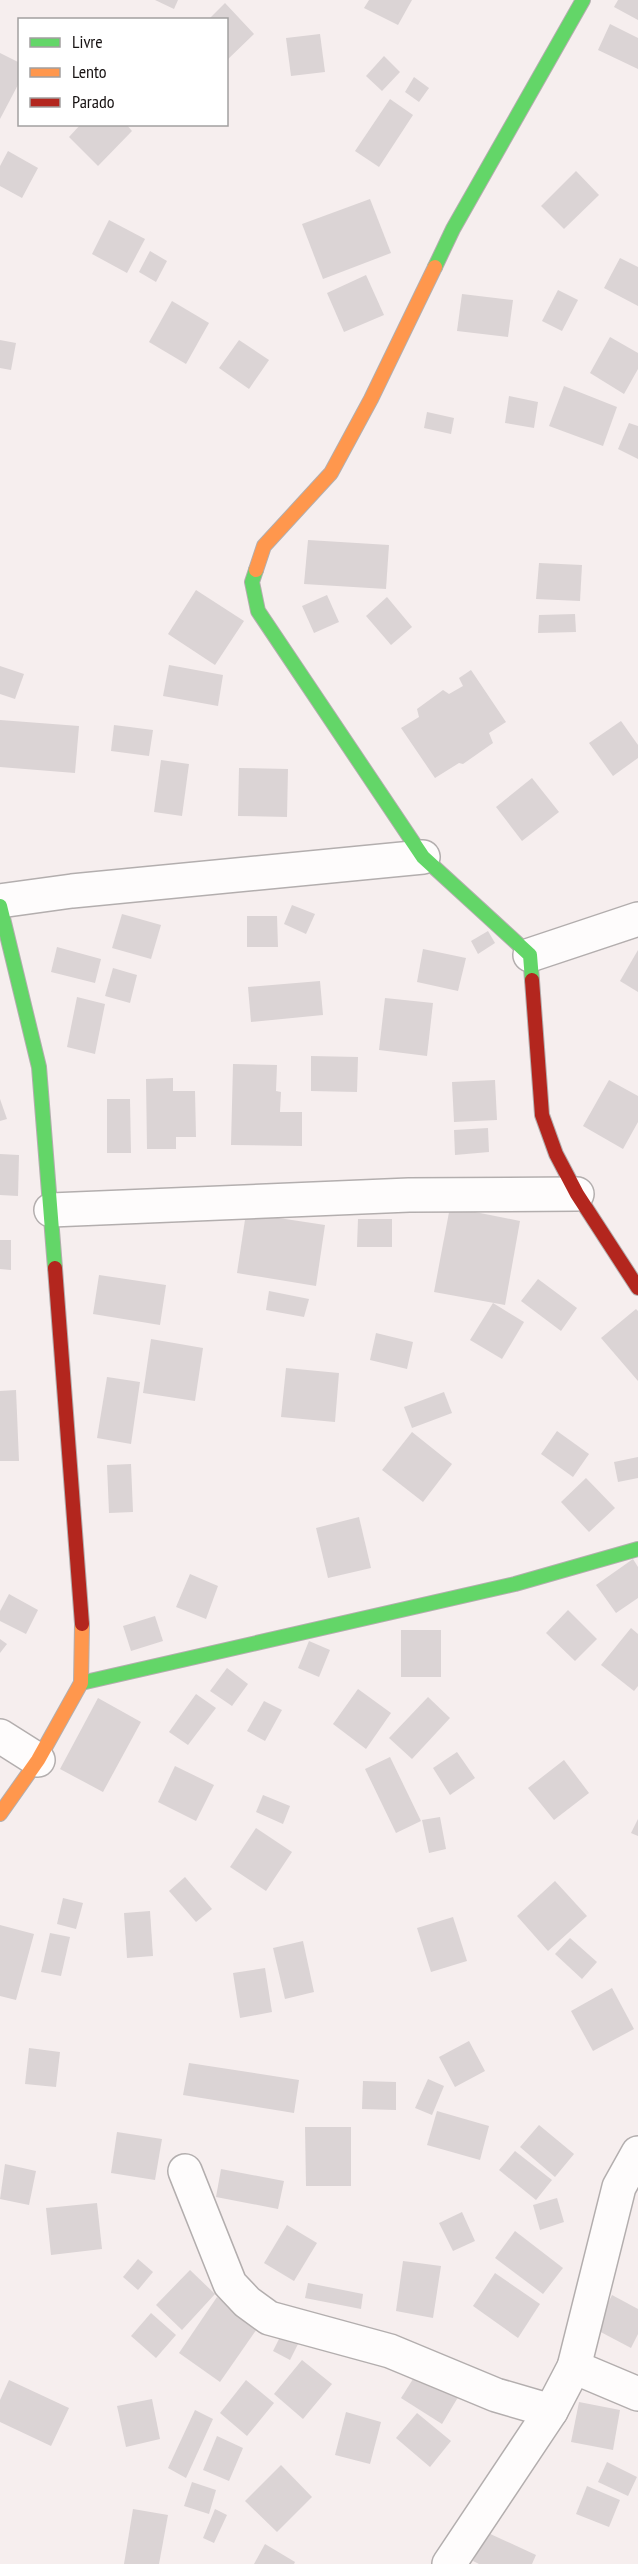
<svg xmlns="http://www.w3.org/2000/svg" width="638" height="2564" viewBox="0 0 638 2564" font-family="'PT Sans Narrow',sans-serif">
  <rect width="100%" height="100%" fill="#f6eeee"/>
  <g fill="#dbd4d5">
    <path d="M155,0H178L174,9Z"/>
    <path d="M369,0H412L398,25L364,8Z"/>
    <path d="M618,0H638V20L614,7Z"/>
    <path d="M225,3L254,34L226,61V20H208Z"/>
    <path d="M610,24L638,38V69L598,50Z"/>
    <path d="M320,34L325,72L291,76L286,38Z"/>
    <path d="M0,53L20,63V81L0,119Z"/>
    <path d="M384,56L400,72L382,91L366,76Z"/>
    <path d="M414,77L429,88L419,102L405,92Z"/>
    <path d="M390,99L413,115L379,167L355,151Z"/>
    <path d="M81,124H126L132,131L98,166L69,137Z"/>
    <path d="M8,151L38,168L22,198L0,186V166Z"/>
    <path d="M576,171L599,195L564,229L541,206Z"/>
    <path d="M370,199L391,253L323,279L302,224Z"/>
    <path d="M109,220L145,239L127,273L92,254Z"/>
    <path d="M150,251L167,261L156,282L139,272Z"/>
    <path d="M620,258L638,267V306L604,288Z"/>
    <path d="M366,275L384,315L344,332L327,293Z"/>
    <path d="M558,290L578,300L562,331L542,321Z"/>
    <path d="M462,294L513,300L508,337L457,331Z"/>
    <path d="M172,301L209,323L186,364L149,342Z"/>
    <path d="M610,337L638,353V369L624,394L590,373Z"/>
    <path d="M0,340L16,343L11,370L0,368Z"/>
    <path d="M239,340L269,360L249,389L219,368Z"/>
    <path d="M564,386L617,407L603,446L549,426Z"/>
    <path d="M509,396L538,402L534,428L505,423Z"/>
    <path d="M427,412L454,418L451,434L424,428Z"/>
    <path d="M629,423L638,426V459L618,449Z"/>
    <path d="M308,540L389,545L386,589L304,584Z"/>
    <path d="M539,563L582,565L580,601L536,599Z"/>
    <path d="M196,590L244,621L215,665L168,634Z"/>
    <path d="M327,595L339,622L314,633L302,606Z"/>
    <path d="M387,597L412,627L391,645L366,616Z"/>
    <path d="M575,614L576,632L538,633L539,615Z"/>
    <path d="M169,665L223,675L218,706L163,696Z"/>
    <path d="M0,666L24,674L15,699L0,694Z"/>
    <path d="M471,670L506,722L489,733L493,743L463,764L459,763L435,778L401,728L419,717L417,709L443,690L449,694L463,686L459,678Z"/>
    <path d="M0,720L79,726L75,773L0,767Z"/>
    <path d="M621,721L638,745V758L613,776L589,743Z"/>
    <path d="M114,725L153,730L149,756L111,751Z"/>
    <path d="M161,760L189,764L182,816L154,812Z"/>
    <path d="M239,768L288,769L287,817L238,816Z"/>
    <path d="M532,778L559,812L522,841L496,807Z"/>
    <path d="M292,905L315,914L306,934L284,924Z"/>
    <path d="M122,914L161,925L151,959L112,948Z"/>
    <path d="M247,916H277L278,947H247Z"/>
    <path d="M488,931L495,943L478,954L471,941Z"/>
    <path d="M57,947L101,959L95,983L51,972Z"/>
    <path d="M423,949L466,958L458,991L417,982Z"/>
    <path d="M638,950V992L620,981Z"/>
    <path d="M113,968L137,975L130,1003L105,996Z"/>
    <path d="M320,981L323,1015L251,1022L248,987Z"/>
    <path d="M77,997L105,1004L95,1054L67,1047Z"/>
    <path d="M385,998L433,1003L427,1056L379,1050Z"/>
    <path d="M311,1056L358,1057L357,1092L311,1091Z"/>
    <path d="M233,1064L277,1065L276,1091L281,1092L280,1112H302V1146L231,1145Z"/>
    <path d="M173,1078V1091H195L196,1137H176V1149H147L146,1079Z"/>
    <path d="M495,1080L497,1120L454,1122L452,1082Z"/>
    <path d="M609,1080L638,1096V1122L623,1149L583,1126Z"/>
    <path d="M0,1099L7,1119L0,1121Z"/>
    <path d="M107,1099H130L131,1153H107Z"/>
    <path d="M488,1128L489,1152L455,1155L454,1130Z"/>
    <path d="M0,1154L19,1155L18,1196L0,1195Z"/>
    <path d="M450,1207L520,1221L505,1305L434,1292Z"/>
    <path d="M246,1213L325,1225L316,1286L237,1273Z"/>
    <path d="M358,1219H392V1247H357Z"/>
    <path d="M0,1240H11V1270L0,1269Z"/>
    <path d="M99,1275L166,1285L160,1325L93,1314Z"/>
    <path d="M538,1279L577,1308L561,1331L521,1301Z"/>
    <path d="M269,1291L309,1299L304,1317L266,1310Z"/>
    <path d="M493,1303L524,1322L502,1359L470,1340Z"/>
    <path d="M636,1309L638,1311V1381L601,1338Z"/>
    <path d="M376,1333L413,1342L407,1369L370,1360Z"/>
    <path d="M151,1339L203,1348L195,1401L143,1393Z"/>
    <path d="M286,1368L339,1373L335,1422L281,1417Z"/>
    <path d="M107,1377L140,1382L131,1444L97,1438Z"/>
    <path d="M16,1390L19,1461H0V1391Z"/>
    <path d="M444,1392L452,1413L412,1428L404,1407Z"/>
    <path d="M557,1431L589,1454L573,1477L541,1454Z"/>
    <path d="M412,1432L452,1464L423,1502L382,1470Z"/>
    <path d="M638,1457V1478L618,1482L614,1462Z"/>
    <path d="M131,1464L133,1512L109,1513L107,1465Z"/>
    <path d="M586,1478L615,1508L589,1532L561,1502Z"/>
    <path d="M359,1517L371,1568L328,1578L316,1528Z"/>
    <path d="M633,1559L638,1567V1598L616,1613L596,1585Z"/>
    <path d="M190,1574L218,1586L206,1619L176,1607Z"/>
    <path d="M9,1594L38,1610L26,1634L0,1621V1611Z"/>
    <path d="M568,1610L597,1639L575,1661L546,1633Z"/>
    <path d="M155,1616L163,1641L131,1651L123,1626Z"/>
    <path d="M631,1628L638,1634V1686L634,1691L601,1665Z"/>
    <rect x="401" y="1630" width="40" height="47"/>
    <path d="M0,1639L7,1644L0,1653Z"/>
    <path d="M309,1641L330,1650L319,1677L298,1668Z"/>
    <path d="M227,1668L248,1684L232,1706L210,1691Z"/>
    <path d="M358,1689L391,1713L366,1749L333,1724Z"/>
    <path d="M196,1694L216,1708L188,1745L169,1732Z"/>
    <path d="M428,1697L450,1718L412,1759L389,1738Z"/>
    <path d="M98,1698L141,1722L103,1792L60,1769Z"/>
    <path d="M264,1701L282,1710L265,1741L247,1731Z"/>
    <path d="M457,1752L475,1778L450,1795L433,1768Z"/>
    <path d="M390,1757L421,1821L396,1833L365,1769Z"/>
    <path d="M564,1760L589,1793L554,1820L528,1788Z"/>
    <path d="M175,1766L214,1785L196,1821L158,1802Z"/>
    <path d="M263,1795L290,1806L283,1824L256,1812Z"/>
    <path d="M440,1817L446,1849L429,1853L422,1820Z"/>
    <path d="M638,1819V1836L631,1833Z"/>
    <path d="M256,1828L292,1852L266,1891L230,1867Z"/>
    <path d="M185,1877L212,1909L196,1922L169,1891Z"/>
    <path d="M555,1881L587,1916L548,1951L517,1916Z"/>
    <path d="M63,1898L83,1903L76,1929L57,1924Z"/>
    <path d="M150,1911L153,1956L127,1958L124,1913Z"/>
    <path d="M453,1917L467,1961L431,1972L417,1928Z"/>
    <path d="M0,1925L34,1934L16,2000L0,1996Z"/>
    <path d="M50,1933L70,1937L61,1976L41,1972Z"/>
    <path d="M570,1938L597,1962L582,1979L555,1954Z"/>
    <path d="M303,1941L314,1992L285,1999L273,1948Z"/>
    <path d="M265,1968L272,2012L240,2018L233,1973Z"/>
    <path d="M612,1988L634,2029L593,2051L571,2011Z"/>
    <path d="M469,2041L485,2071L455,2087L439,2057Z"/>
    <path d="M29,2048L60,2052L56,2087L25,2084Z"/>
    <path d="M189,2063L299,2080L294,2113L183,2095Z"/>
    <path d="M428,2079L444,2086L432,2115L415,2108Z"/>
    <path d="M363,2081L396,2082V2110L362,2109Z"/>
    <path d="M437,2111L489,2126L480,2160L427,2145Z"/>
    <path d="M539,2125L574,2154L555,2177L520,2147Z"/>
    <path d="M305,2127H351V2186H306Z"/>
    <path d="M117,2132L162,2139L155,2180L111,2173Z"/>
    <path d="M515,2151L552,2180L536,2200L499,2170Z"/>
    <path d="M5,2164L36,2171L29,2205L0,2199Z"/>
    <path d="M221,2169L284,2181L278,2209L216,2197Z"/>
    <path d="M557,2198L564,2222L540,2230L533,2205Z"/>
    <path d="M97,2203L102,2249L51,2255L46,2208Z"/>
    <path d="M462,2212L475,2241L453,2251L439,2223Z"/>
    <path d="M287,2225L317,2243L294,2281L264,2263Z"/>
    <path d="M515,2231L563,2268L543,2294L495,2258Z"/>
    <path d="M138,2259L153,2272L138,2290L123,2277Z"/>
    <path d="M403,2261L441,2266L433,2318L396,2311Z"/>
    <path d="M190,2270L215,2294L182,2330L156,2305Z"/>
    <path d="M495,2273L540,2304L518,2338L473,2306Z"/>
    <path d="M308,2283L363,2294L361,2309L305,2298Z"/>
    <path d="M612,2295L638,2309V2334L631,2348L595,2329Z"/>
    <path d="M217,2297L259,2326L220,2382L179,2353Z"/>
    <path d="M151,2313L176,2335L156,2358L131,2336Z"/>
    <path d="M283,2331L300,2340L290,2360L273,2351Z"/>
    <path d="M302,2360L332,2384L303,2419L274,2394Z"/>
    <path d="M420,2368L460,2394L442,2424L401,2398Z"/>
    <path d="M9,2380L69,2408L51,2446L0,2422V2400Z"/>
    <path d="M246,2380L274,2403L247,2436L220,2413Z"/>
    <path d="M152,2399L160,2439L126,2447L117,2406Z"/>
    <path d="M579,2402L620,2410L613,2450L571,2442Z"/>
    <path d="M195,2410L213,2419L186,2478L168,2468Z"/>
    <path d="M346,2412L381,2422L370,2464L335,2455Z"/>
    <path d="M417,2413L451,2441L430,2467L396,2438Z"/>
    <path d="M217,2436L243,2448L229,2481L203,2470Z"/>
    <path d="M607,2462L637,2477L628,2496L598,2482Z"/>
    <path d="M281,2465L312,2497L277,2532L245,2501Z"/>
    <path d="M192,2482L216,2490L209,2514L184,2506Z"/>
    <path d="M587,2486L620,2500L609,2527L576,2514Z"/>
    <path d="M133,2509L168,2515L159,2564H124Z"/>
    <path d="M215,2509L227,2515L214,2543L203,2538Z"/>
    <path d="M486,2532L536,2555L532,2564H479L473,2561Z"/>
    <path d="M265,2544L295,2562L294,2564H254Z"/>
  </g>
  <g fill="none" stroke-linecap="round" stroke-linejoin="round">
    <defs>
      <g id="street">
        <path d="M0,901L72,891L423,857"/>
        <path d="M530,955L638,919"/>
        <path d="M51,1210L409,1195L577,1194"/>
        <path d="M0,1736L38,1760"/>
        <path d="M185,2171L230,2284L247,2302L269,2318L390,2351L496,2395L551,2411"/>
        <path d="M574,2367L638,2394"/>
        <path d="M449,2564L551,2411L574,2367L619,2187L638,2153"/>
      </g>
      <g id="fast">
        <path d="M435,267L453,229L583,0"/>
        <path d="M256,570L252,582L258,611L423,857L530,955L532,980"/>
        <path d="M0,906L39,1067L55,1268"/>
        <path d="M81,1683L515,1584L638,1549"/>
      </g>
      <g id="slow">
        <path d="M256,570L264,546L331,473L371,399L435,267"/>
        <path d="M0,1814L38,1760L81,1683L82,1624"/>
      </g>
      <g id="jam">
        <path d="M532,980L542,1115L556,1154L577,1194L638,1288"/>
        <path d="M55,1268L82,1624"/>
      </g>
    </defs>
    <use href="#street" stroke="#b3aeae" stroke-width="36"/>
    <use href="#fast" stroke="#b3aeae" stroke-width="16"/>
    <use href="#slow" stroke="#b3aeae" stroke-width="16"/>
    <use href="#jam" stroke="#b3aeae" stroke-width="16"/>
    <use href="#street" stroke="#fefcfc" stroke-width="33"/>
    <use href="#fast" stroke="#63d668" stroke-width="14"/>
    <use href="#slow" stroke="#ff974d" stroke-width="14"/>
    <use href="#jam" stroke="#b3261e" stroke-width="14"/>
  </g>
  <rect x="18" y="18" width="210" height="108" fill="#ffffff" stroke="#a2a0a0" stroke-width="1.5"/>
  <rect x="30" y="38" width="30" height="9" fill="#63d668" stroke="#a2a0a0" stroke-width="1.5"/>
  <text x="72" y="48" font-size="18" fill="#171212">Livre</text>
  <rect x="30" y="68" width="30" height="9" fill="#ff974d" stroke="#a2a0a0" stroke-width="1.5"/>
  <text x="72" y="78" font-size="18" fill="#171212">Lento</text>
  <rect x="30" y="98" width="30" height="9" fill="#b3261e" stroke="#a2a0a0" stroke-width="1.5"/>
  <text x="72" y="108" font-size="18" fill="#171212">Parado</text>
</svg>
